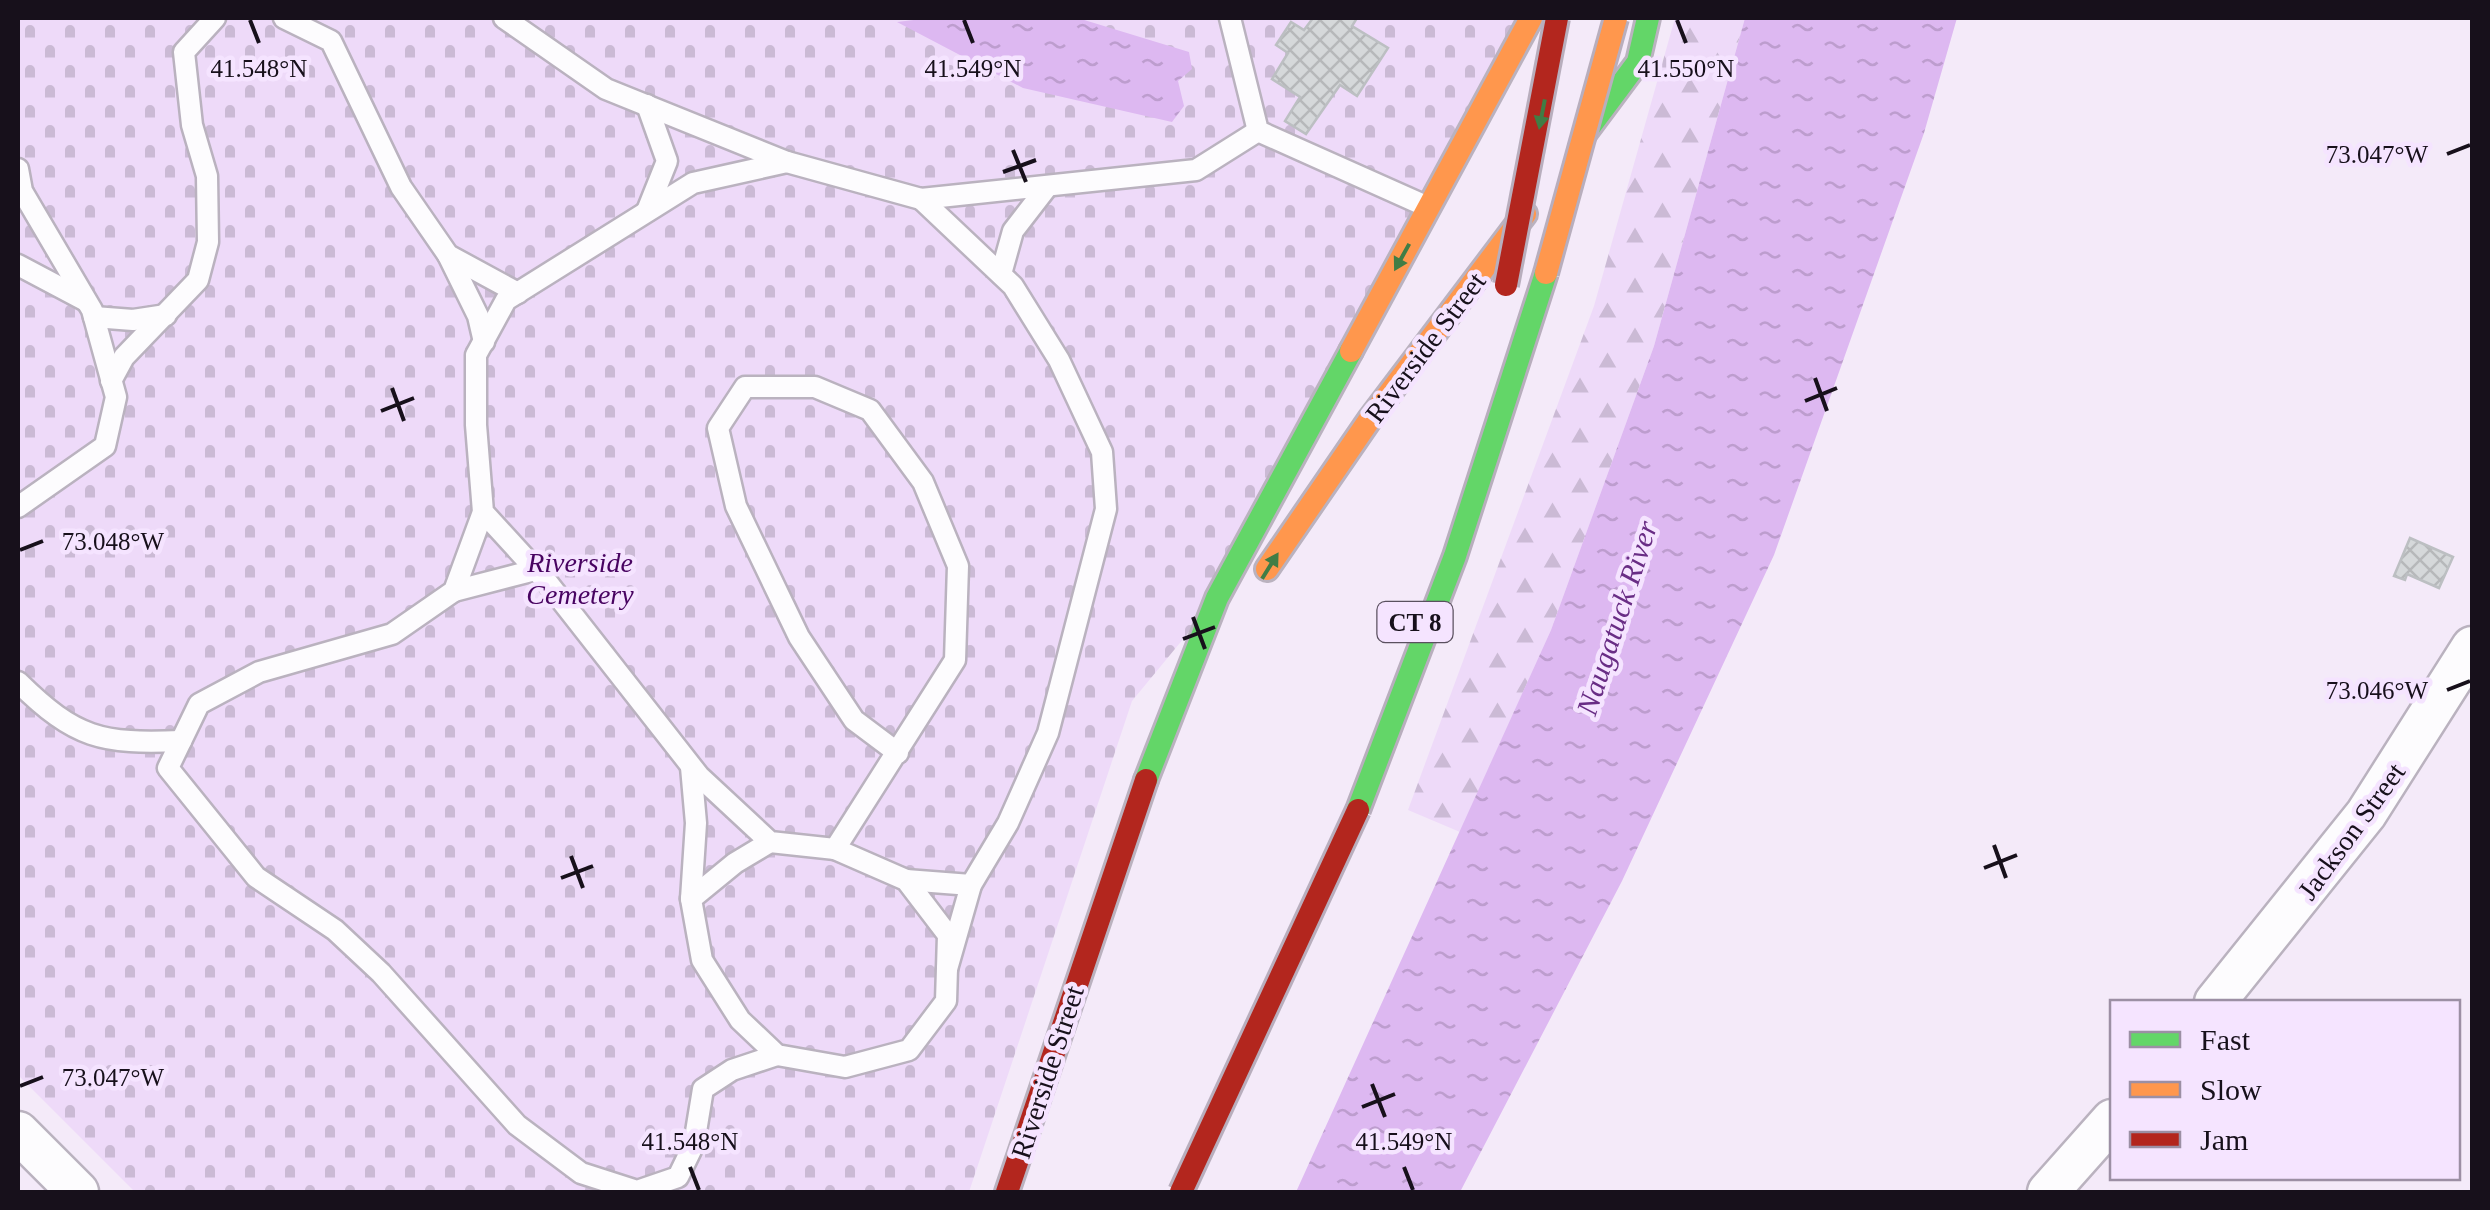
<svg xmlns="http://www.w3.org/2000/svg" width="2490" height="1210" viewBox="0 0 2490 1210" font-family="Georgia,serif">
  <defs>
    <pattern id="forest-firs" width="22" height="20" patternUnits="userSpaceOnUse" patternTransform="scale(2.5)"><rect width="22" height="20" fill="#eedaf9"/><path d="M5 1l3.5 6h-7zM16 11l3.5 6h-7z" fill="#cbbad5"/></pattern>
    <pattern id="cemetery-stones" width="16" height="16" patternUnits="userSpaceOnUse" patternTransform="scale(2.5)"><rect width="16" height="16" fill="#eedaf9"/><path d="M2 7V4a2 2 0 0 1 4 0v3zM10 15v-3a2 2 0 0 1 4 0v3z" fill="#cbbad5"/></pattern>
    <pattern id="water-ripples" width="26" height="14" patternUnits="userSpaceOnUse" patternTransform="scale(2.5)"><rect width="26" height="14" fill="#ddb8f1"/><path d="M2 4q2-2 4 0t4 0M15 11q2-2 4 0t4 0" fill="none" stroke="#bd9dce"/></pattern>
    <pattern id="building-cross-hatch" width="8" height="8" patternUnits="userSpaceOnUse" patternTransform="scale(2.5)"><rect width="8" height="8" fill="#d5d8da"/><path d="M0 0l8 8M0 8l8-8" fill="none" stroke="#b6b8ba"/></pattern>
  </defs>
  <rect width="100%" height="100%" fill="#f4eaf9"/>
  <path fill="url(#forest-firs)" d="M1675,18H1745L1654,346L1551,630L1460,832L1408,810L1594,306Z"/>
  <path fill="url(#cemetery-stones)" d="M18,18H1540L1217,598L1132,701L969,1192H135L18,1075Z"/>
  <g fill="url(#water-ripples)">
    <path d="M930,18L1081,19L1189,52L1192,69L1178,81L1184,106L1172,122L1023,88L897,22Z"/>
    <path d="M1745,18H1957L1924,133L1774,555L1622,881L1460,1192H1296L1551,630L1654,346Z"/>
  </g>
  <g fill="url(#building-cross-hatch)" stroke="#bcbfc2" stroke-width="2.5">
    <path d="M1313,18H1357L1352,26L1388,48L1357,96L1340,85L1306,134L1285,121L1300,97L1272,79L1288,53L1276,45L1291,22L1304,30Z"/>
    <path d="M2410,538L2453,557L2439,588L2407,574L2405,580L2394,576Z"/>
  </g>
  <g fill="none" stroke-linecap="round" stroke-linejoin="round">
    <defs>
      <g id="lane">
        <path d="M284,18L331,41L401,187L448,255L518,293"/>
        <path d="M504,18L606,89L787,162L921,199L1196,170L1258,131"/>
        <path d="M1230,18L1258,131L1428,207"/>
        <path d="M647,105L667,161L647,211"/>
        <path d="M787,162L693,183L506,300L476,355V425L483,512L547,582L699,776L770,842L835,849L955,660L958,566L923,482L870,410L815,387H745L718,428L736,506L799,637L854,720L898,753"/>
        <path d="M18,169L22,191L92,310L116,397L105,446L18,507"/>
        <path d="M921,199L1013,286L1059,360L1102,452L1106,509L1048,733L1008,823L971,885L947,969"/>
        <path d="M448,255L478,316L484,342"/>
        <path d="M18,265L86,301"/>
        <path d="M1001,274L1013,231L1047,187"/>
        <path d="M94,317L133,320L166,315"/>
        <path d="M111,381L124,357L198,280L208,242L207,176L192,125L184,52L215,18"/>
        <path d="M483,512L454,591L392,634L259,672L199,704L168,768L256,877L335,930L381,973L517,1125L581,1173L637,1191L678,1177L694,1144L703,1089L732,1070L777,1055"/>
        <path d="M454,591L535,570"/>
        <path d="M18,682C76,739 101,744 181,741"/>
        <path d="M691,767L696,823L691,899"/>
        <path d="M770,842L735,863L691,899L702,960L740,1020L777,1055L845,1067L909,1050L946,1001L948,935L906,880L835,849"/>
        <path d="M906,880L971,885"/>
      </g>
      <g id="street">
        <path d="M2215,1002L2366,814L2472,647"/>
        <path d="M18,1132L78,1192"/>
        <path d="M2048,1192L2112,1120"/>
      </g>
      <g id="fast">
        <path d="M1585,133L1638,62L1648,18"/>
        <path d="M1146,780L1217,598L1351,351"/>
      </g>
      <g id="slow">
        <path d="M1351,351L1531,18"/>
        <path d="M1267,569L1370,419L1525,214"/>
      </g>
      <path id="jam" d="M1007,1192L1146,780"/>
    </defs>
    <use href="#lane" stroke="#bab2bf" stroke-width="25"/>
    <use href="#street" stroke="#bab2bf" stroke-width="45"/>
    <use href="#fast" stroke="#bab2bf" stroke-width="28"/>
    <use href="#slow" stroke="#bab2bf" stroke-width="28"/>
    <use href="#jam" stroke="#bab2bf" stroke-width="28"/>
    <use href="#lane" stroke="#fdfcfe" stroke-width="20"/>
    <use href="#street" stroke="#fdfcfe" stroke-width="40"/>
    <use href="#fast" stroke="#63d668" stroke-width="22"/>
    <use href="#slow" stroke="#ff974d" stroke-width="22"/>
    <use href="#jam" stroke="#b3261e" stroke-width="22"/>
    <defs>
      <path id="fast-bridge" d="M1358,810L1455,556L1546,273"/>
      <path id="slow-bridge" d="M1546,273L1616,18"/>
      <g id="jam-bridge">
        <path d="M1506,285L1557,18"/>
        <path d="M1181,1192L1358,810"/>
      </g>
    </defs>
    <use href="#fast-bridge" stroke="#b8aebd" stroke-width="28" stroke-linecap="butt"/>
    <use href="#slow-bridge" stroke="#b8aebd" stroke-width="28" stroke-linecap="butt"/>
    <use href="#jam-bridge" stroke="#b8aebd" stroke-width="28" stroke-linecap="butt"/>
    <use href="#fast-bridge" stroke="#63d668" stroke-width="22"/>
    <use href="#slow-bridge" stroke="#ff974d" stroke-width="22"/>
    <use href="#jam-bridge" stroke="#b3261e" stroke-width="22"/>
  </g>
  <defs><path id="oneway-solid" d="M-6-.8H1V-3.2L6.5 0L1 3.2V.8H-6Z" transform="scale(2.5)"/></defs>
  <g fill="#417d45">
    <use href="#oneway-solid" transform="translate(1542 114) rotate(101)"/>
    <use href="#oneway-solid" transform="translate(1402 257) rotate(119)"/>
    <use href="#oneway-solid" transform="translate(1270 566) rotate(-58)"/>
  </g>
  <path fill="none" stroke="#17101b" stroke-width="4" d="M250,20L259,43M964,20L973,43M1677,20L1686,43M1013,150L1026,182M2447,154L2470,145M1003,172L1036,160M1815,378L1827,411M392,388L404,421M1805,401L1837,388M381,411L414,398M20,550L43,541M1193,617L1205,649M1183,639L1215,627M2447,690L2470,681M1994,845L2006,878M571,856L583,888M1984,868L2017,855M561,878L593,866M1372,1084L1385,1117M20,1086L43,1077M1362,1107L1395,1094M690,1167L699,1190M1404,1167L1413,1190"/>
  <g text-anchor="middle" stroke-width="9" stroke-linejoin="round" paint-order="stroke">
    <rect fill="#f5e4ff" stroke="#5a505f" stroke-width="2.5" x="1377.5" y="602" width="75" height="40" rx="8"/>
    <g font-size="25" font-weight="bold" fill="#17101b">
      <text x="1415" y="631">CT 8</text>
    </g>
    <g font-size="28" fill="#17101b" stroke="#f5e4ff">
      <text transform="translate(1425 347) rotate(-53)" y="10">Riverside Street</text>
      <text transform="translate(2351 831) rotate(-54)" y="10">Jackson Street</text>
      <text transform="translate(1047 1072) rotate(-72)" y="10">Riverside Street</text>
    </g>
    <g font-size="28" font-style="italic" fill="#480361" stroke="#f5e4ff">
      <text x="580" y="572">Riverside<tspan x="580" dy="32">Cemetery</tspan></text>
    </g>
    <g font-size="30" font-style="italic" fill="#692d85" stroke="#f5e4ff">
      <text transform="translate(1617 618) rotate(-72)" y="10">Naugatuck River</text>
    </g>
  </g>
  <g font-size="25" text-anchor="middle" fill="#17101b" stroke="#f5e4ff" stroke-width="9" stroke-linejoin="round" paint-order="stroke">
    <text x="259" y="77">41.548°N</text>
    <text x="973" y="77">41.549°N</text>
    <text x="1686" y="77">41.550°N</text>
    <text x="2377" y="163">73.047°W</text>
    <text x="113" y="550">73.048°W</text>
    <text x="2377" y="699">73.046°W</text>
    <text x="113" y="1086">73.047°W</text>
    <text x="690" y="1150">41.548°N</text>
    <text x="1404" y="1150">41.549°N</text>
  </g>
  <rect width="2490" height="1210" fill="none" stroke="#17101b" stroke-width="40"/>
  <rect x="2110" y="1000" width="350" height="180" fill="#f5e4ff" stroke="#9c8fa4" stroke-width="2.5"/>
  <rect x="2130" y="1032" width="50" height="15" fill="#63d668" stroke="#9c8fa4" stroke-width="2.5"/>
  <text x="2200" y="1050" font-size="30" fill="#17101b">Fast</text>
  <rect x="2130" y="1082" width="50" height="15" fill="#ff974d" stroke="#9c8fa4" stroke-width="2.5"/>
  <text x="2200" y="1100" font-size="30" fill="#17101b">Slow</text>
  <rect x="2130" y="1132" width="50" height="15" fill="#b3261e" stroke="#9c8fa4" stroke-width="2.5"/>
  <text x="2200" y="1150" font-size="30" fill="#17101b">Jam</text>
</svg>
